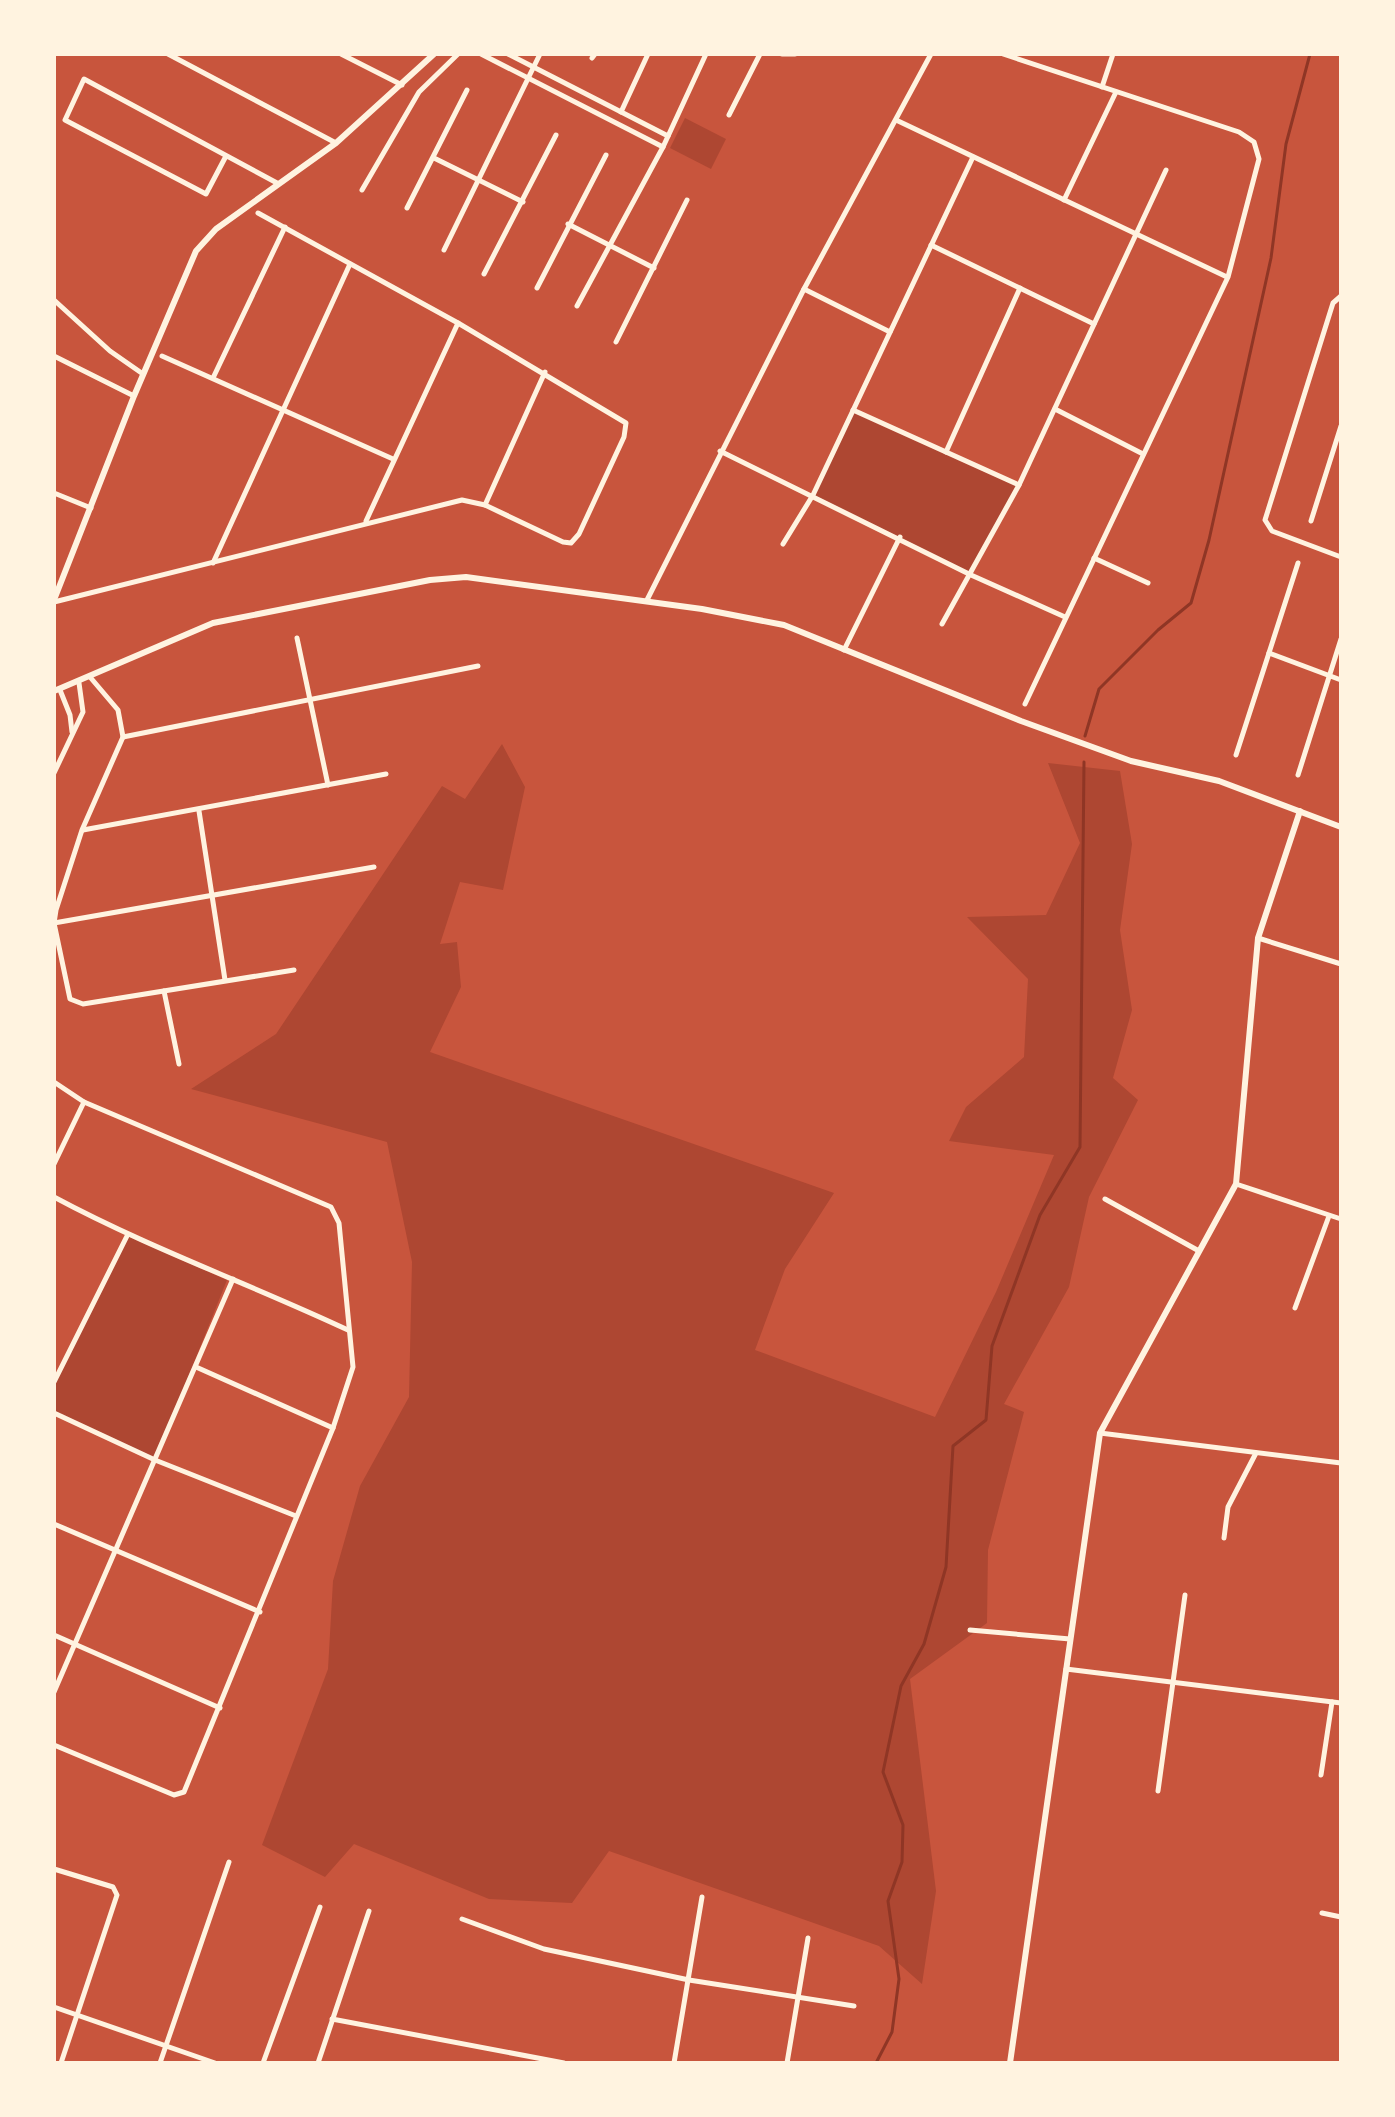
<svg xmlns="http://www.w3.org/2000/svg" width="1395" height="2117" viewBox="0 0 1395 2117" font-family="'Varela Round',sans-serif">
  <rect width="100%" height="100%" fill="#c8553d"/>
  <g fill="#ae4732">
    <path d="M685,118L726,139L711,169L670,148Z"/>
    <path d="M853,410L1019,485L971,575L813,495Z"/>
    <path d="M502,744L525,787L503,890L460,882L440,944L457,942L461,987L430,1052L834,1193L785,1269L755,1350L935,1417L996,1292L1054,1155L949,1141L966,1107L1024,1057L1028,979L967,917L1046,915L1080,843L1048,763L1120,771L1132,844L1120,930L1132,1010L1113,1078L1138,1100L1089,1197L1069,1287L1004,1404L1024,1412L988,1550L987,1623L910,1679L936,1891L922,1984L879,1946L609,1851L572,1903L489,1899L354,1844L325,1877L262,1845L328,1669L333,1581L360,1486L409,1397L412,1262L387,1142L191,1089L276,1034L442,786L465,799Z"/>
    <path d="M127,1236L227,1280L155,1460L54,1413V1382Z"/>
  </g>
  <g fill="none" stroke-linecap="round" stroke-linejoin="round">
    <g stroke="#8f3625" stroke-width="3">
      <path d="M54,55V54"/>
      <path d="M1085,736L1099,689L1158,630L1191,603L1209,540L1271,258L1286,144L1310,54"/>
      <path d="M876,2063L892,2032L899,1979L888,1901L902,1862L903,1825L883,1772L901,1686L924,1644L946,1567L953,1446L986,1420L992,1346L1040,1215L1080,1147L1084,762"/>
    </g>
    <g stroke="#fff3e0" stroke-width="5">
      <path d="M168,54L336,143"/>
      <path d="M341,54L402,85"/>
      <path d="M481,54L663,147"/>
      <path d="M508,54L668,136"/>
      <path d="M782,54H795"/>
      <path d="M1003,54L1239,132L1254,142L1259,159L1228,277L1025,704"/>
      <path d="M592,58L595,54"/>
      <path d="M1102,87L1113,54"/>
      <path d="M621,112L648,54"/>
      <path d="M729,115L760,54"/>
      <path d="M896,120L1227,277"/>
      <path d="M226,156L206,194L65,120L84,79L277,183"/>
      <path d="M434,158L523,202"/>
      <path d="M362,190L419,92L458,54"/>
      <path d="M1064,200L1116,92"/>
      <path d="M407,208L467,90"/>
      <path d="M568,224L654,268"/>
      <path d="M931,245L1094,324"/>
      <path d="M444,250L540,54"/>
      <path d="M484,274L556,135"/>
      <path d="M537,288L606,155"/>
      <path d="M804,289L890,332"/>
      <path d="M1341,296L1333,303L1265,520L1272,531L1341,557"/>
      <path d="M54,300L110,351L143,374"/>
      <path d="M577,306L663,147L706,54"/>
      <path d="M616,342L687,200"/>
      <path d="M54,356L134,396"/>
      <path d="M162,356L393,459"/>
      <path d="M213,378L285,227"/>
      <path d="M1055,409L1143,454"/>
      <path d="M853,410L1019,485"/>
      <path d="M720,451L971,575L1065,617"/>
      <path d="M946,452L1020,288"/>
      <path d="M54,493L91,508"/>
      <path d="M485,505L545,372"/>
      <path d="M366,521L458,323"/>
      <path d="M1311,521L1341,426"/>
      <path d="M783,544L813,495L973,157"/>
      <path d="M1094,558L1148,583"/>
      <path d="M213,563L350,264"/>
      <path d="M647,600L804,289L931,54"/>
      <path d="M54,602L462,500L485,505L563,542L571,543L579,534L624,437L626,423L458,323L258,213"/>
      <path d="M942,624L1019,485L1166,170"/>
      <path d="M297,638L328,785"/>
      <path d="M844,650L900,537"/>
      <path d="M1269,653L1341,680"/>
      <path d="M90,677L118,710L123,737L82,830L56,910L54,923L70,999L83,1004L294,970"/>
      <path d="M60,690L70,715L72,732"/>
      <path d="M123,737L478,666"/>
      <path d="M1236,755L1298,563"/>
      <path d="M54,773L83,712L79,683"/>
      <path d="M1298,775L1341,639"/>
      <path d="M199,811L225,980"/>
      <path d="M83,830L386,774"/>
      <path d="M54,923L374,867"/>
      <path d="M1258,938L1341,964"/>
      <path d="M164,991L179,1064"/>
      <path d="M54,1082L84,1102L331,1207L339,1223L353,1367L333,1428L184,1792L174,1795L54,1745"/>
      <path d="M54,1164L84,1102"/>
      <path d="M1236,1184L1341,1219"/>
      <path d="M54,1197C149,1248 250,1284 348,1330"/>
      <path d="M1105,1199L1199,1251"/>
      <path d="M1295,1308L1329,1216"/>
      <path d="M196,1367L333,1428"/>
      <path d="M54,1382L127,1236"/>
      <path d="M54,1413L155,1460L296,1516"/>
      <path d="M1100,1433L1341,1463"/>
      <path d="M54,1524L260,1612"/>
      <path d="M1224,1538L1228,1507L1256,1453"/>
      <path d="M970,1630L1070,1639"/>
      <path d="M54,1635L220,1708"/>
      <path d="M1066,1669L1341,1703"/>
      <path d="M54,1692L233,1279"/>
      <path d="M1321,1775L1332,1702"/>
      <path d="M1158,1791L1185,1595"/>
      <path d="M54,1869L113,1887L117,1895L61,2063"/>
      <path d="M1322,1913L1341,1917"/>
      <path d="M462,1919L544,1949L689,1980L854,2006"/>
      <path d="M54,2007L215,2063"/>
      <path d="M332,2019L564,2063"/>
      <path d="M160,2063L229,1862"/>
      <path d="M263,2063L320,1907"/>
      <path d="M318,2063L369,1911"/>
      <path d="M674,2063L702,1897"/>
      <path d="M787,2063L808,1938"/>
    </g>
    <g stroke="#fff3e0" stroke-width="6">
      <path d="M54,600L134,396L196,251L216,229L336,143L434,54"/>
      <path d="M54,691L213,623L430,580L466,577L702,609L784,625L1021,721L1131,761L1219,781L1341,827"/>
      <path d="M1010,2063L1100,1433L1236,1184L1258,938L1300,811"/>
    </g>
  </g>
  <rect width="1395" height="2117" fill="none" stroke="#fff3e0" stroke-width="112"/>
</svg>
